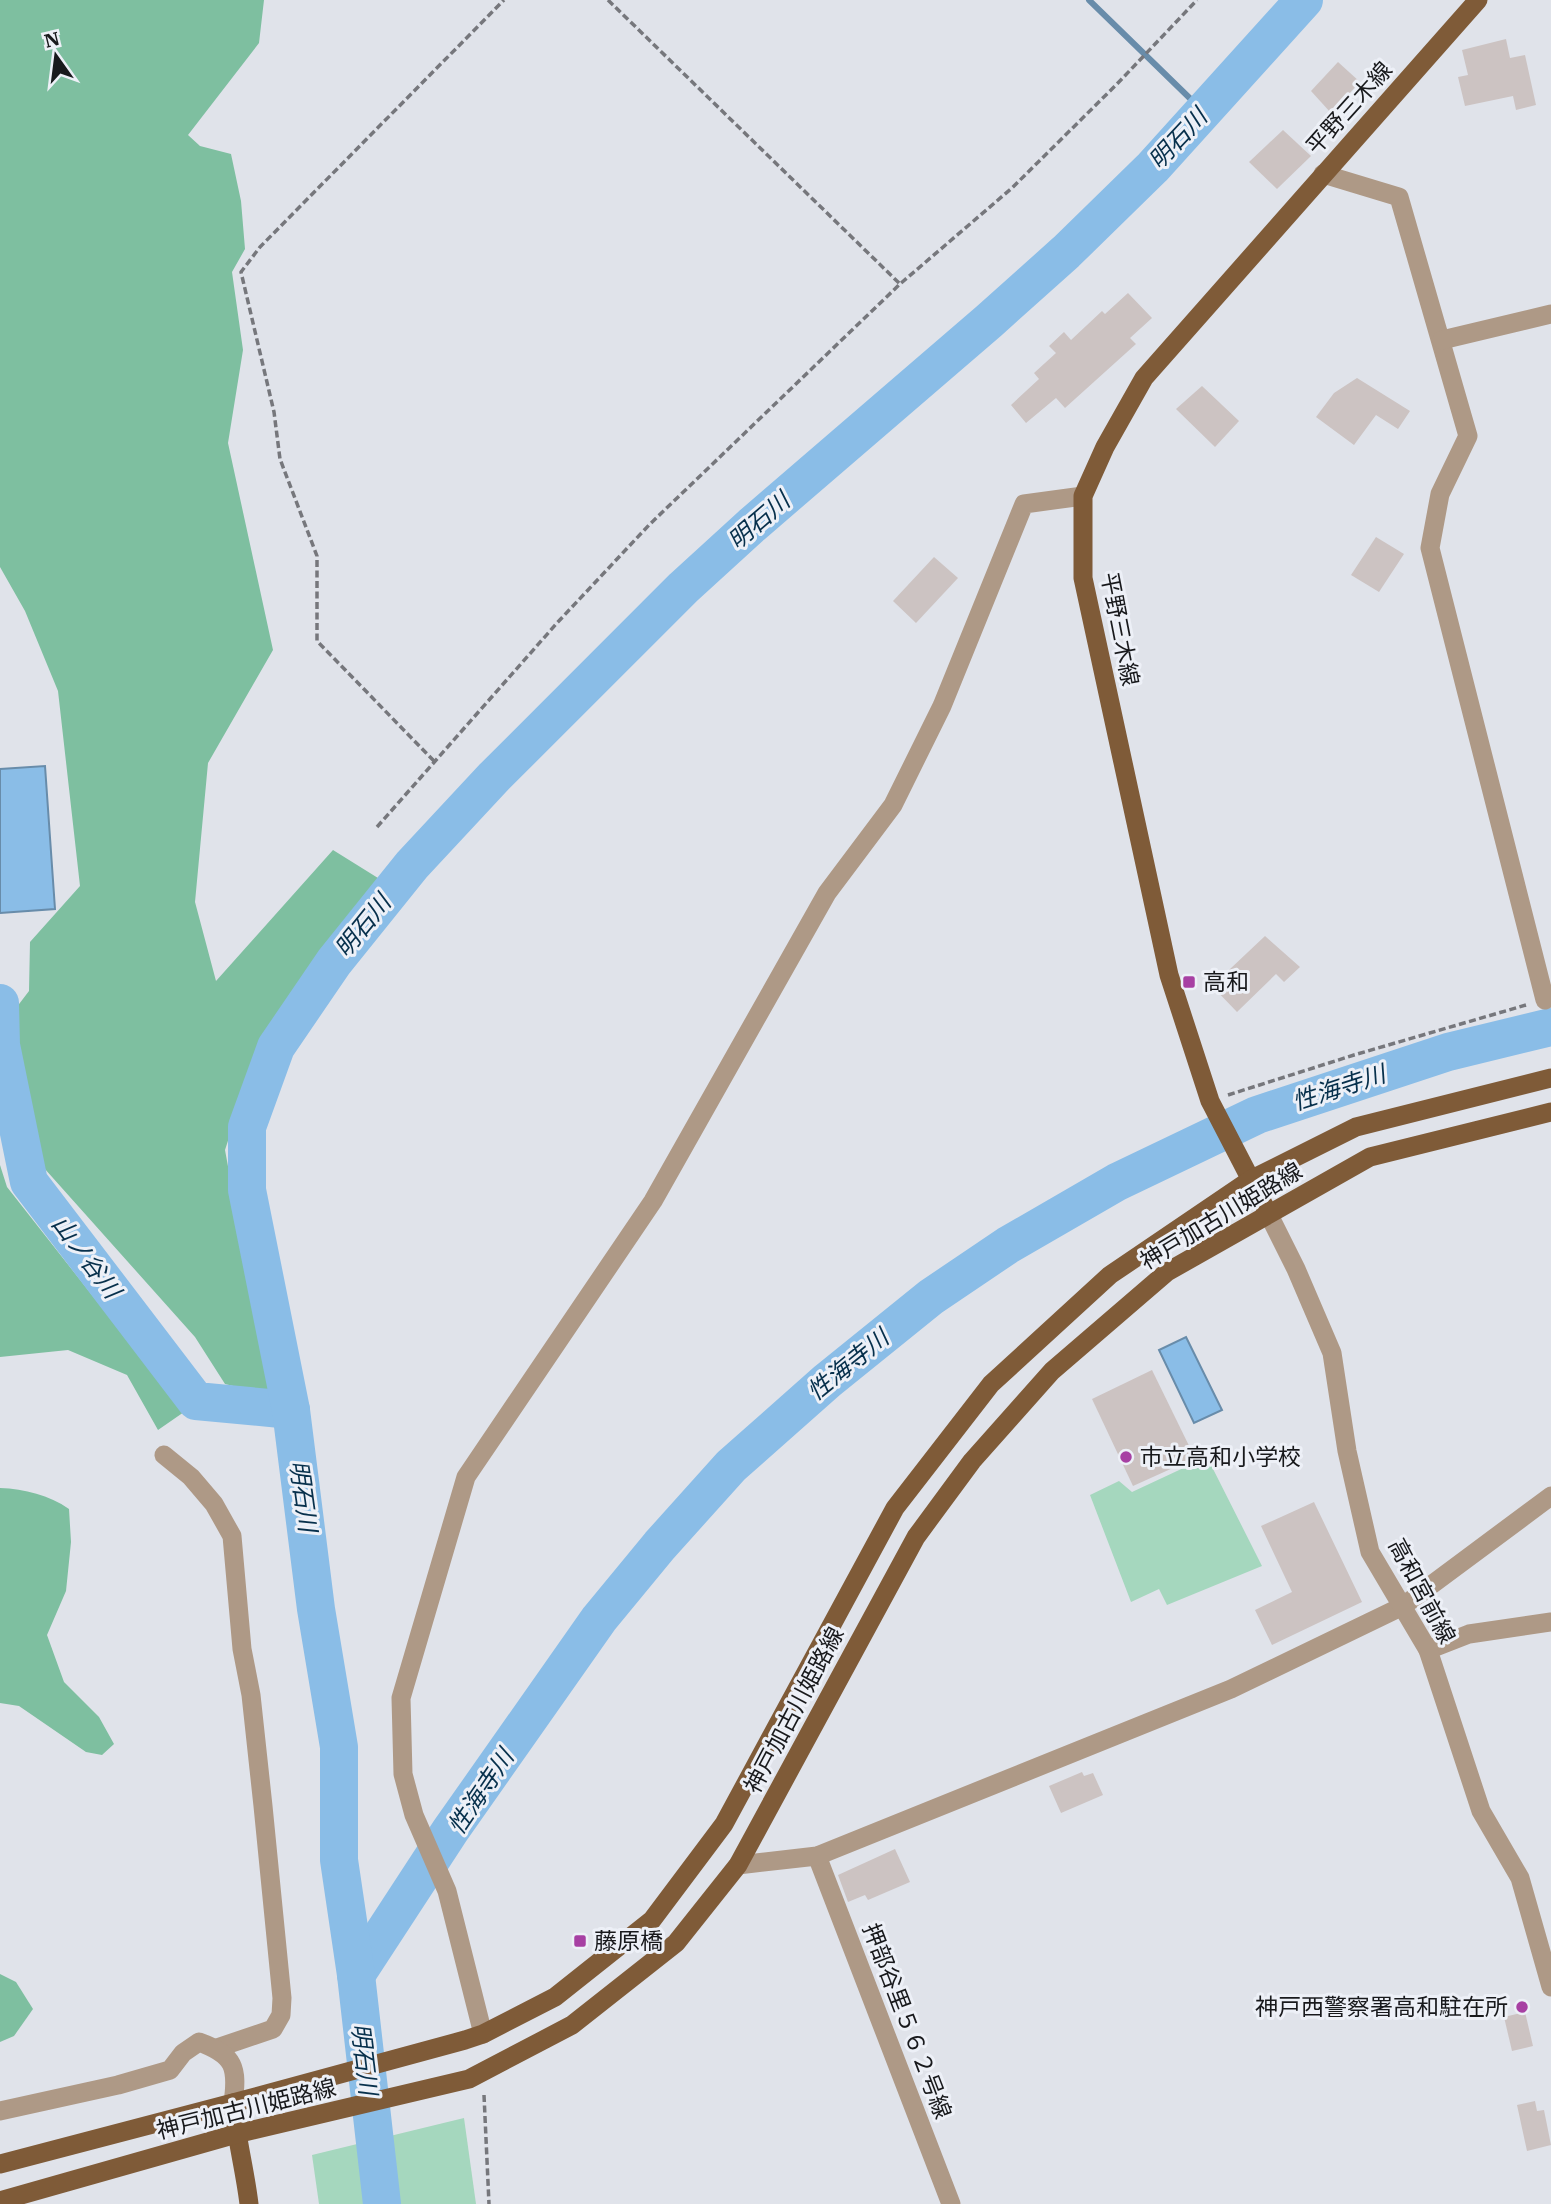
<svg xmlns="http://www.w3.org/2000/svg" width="1551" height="2204" viewBox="0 0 1551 2204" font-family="'IBM Plex Serif','Noto Sans JP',serif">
  <rect width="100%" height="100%" fill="#e0e3ea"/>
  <g fill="#a5d7be">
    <path d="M1207,1457L1262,1566L1167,1605L1159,1589L1131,1602L1090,1495L1119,1481L1132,1492Z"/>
    <path d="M464,2118L476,2204H319L312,2155Z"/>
  </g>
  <g fill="#7ebfa0">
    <path d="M0,0H264L259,43L188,135L200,146L231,154L241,201L245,249L232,272L243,350L228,443L273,650L208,763L195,902L216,981L333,850L386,883L256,1054L225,1150L270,1395L225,1384L195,1337L36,1159L13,1012L29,991L30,942L80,886L58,691L25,611L0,567Z"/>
    <path d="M0,1165L7,1187L184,1412L158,1430L127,1375L68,1350L0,1357Z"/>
    <path d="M0,1488C25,1489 49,1495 69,1509L71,1542L66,1591L47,1635L64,1682L99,1717L114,1744L102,1755L86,1752L19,1706L0,1703Z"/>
    <path d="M0,1974L16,1982L33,2009L14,2036L0,2042Z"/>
  </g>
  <g fill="#8abde7" stroke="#688caa" stroke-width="2">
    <path d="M45,766L55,909L0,913V769Z"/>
    <path d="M1186,1337L1222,1410L1194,1423L1159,1350Z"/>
  </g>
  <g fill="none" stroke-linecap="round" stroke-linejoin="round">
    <path stroke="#688caa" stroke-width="6" d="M1089,0L1204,112"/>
    <g stroke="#8abde7" stroke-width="38">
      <path d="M0,1003L1,1045L29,1182L196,1401L291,1410"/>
      <path d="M356,1975L450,1831L599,1619L660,1545L731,1466L827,1381L931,1297L1008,1245L1117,1182L1257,1115L1448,1052L1551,1027"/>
      <path d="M382,2204L356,1975L339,1860V1747L316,1609L291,1410L247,1190V1127L276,1047L334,962L412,865L493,778L683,588L752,525L989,321L1066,252L1153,167L1304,0"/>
    </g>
  </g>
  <g fill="#ccc3c2">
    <path d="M1506,39L1510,58L1525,55L1536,105L1516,110L1513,96L1465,106L1458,77L1468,75L1462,50Z"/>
    <path d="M1338,62L1360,82L1331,113L1311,91Z"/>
    <path d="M1283,130L1311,156L1277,189L1249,162Z"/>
    <path d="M1128,293L1152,318L1130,338L1136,344L1065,408L1056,398L1026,423L1011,405L1039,379L1034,373L1056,353L1049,346L1064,332L1071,340L1102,311L1105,314Z"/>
    <path d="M1357,378L1410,411L1398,429L1376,415L1354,445L1316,417L1334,393Z"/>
    <path d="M1202,386L1239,421L1215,447L1176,409Z"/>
    <path d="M1376,537L1404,554L1379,592L1351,575Z"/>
    <path d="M934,557L958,578L916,623L893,601Z"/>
    <path d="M1265,936L1300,967L1284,982L1276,974L1237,1012L1212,986Z"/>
    <path d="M1152,1370L1195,1458L1133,1486L1092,1399Z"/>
    <path d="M1314,1502L1362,1602L1272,1645L1255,1610L1292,1592L1261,1526Z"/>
    <path d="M1082,1772L1084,1776L1093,1773L1103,1795L1061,1813L1049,1786Z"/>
    <path d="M895,1849L910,1882L868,1900L865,1895L848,1902L838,1875Z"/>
    <path d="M1525,2012L1533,2046L1512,2051L1504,2017Z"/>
    <path d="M1535,2101L1537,2111L1544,2110L1551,2145L1527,2151L1517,2105Z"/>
  </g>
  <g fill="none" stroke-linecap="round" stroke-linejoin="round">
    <g stroke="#76777c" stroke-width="3.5" stroke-dasharray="7 3.5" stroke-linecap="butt">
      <path d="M608,0L900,284"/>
      <path d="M434,761L317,641V556L280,459L274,412L241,272L260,247L504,0"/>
      <path d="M377,827L557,623L649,525L900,284L1012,188L1117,84L1197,0"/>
      <path d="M1228,1095L1354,1055L1526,1005"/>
      <path d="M484,2095L489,2204"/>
    </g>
    <g stroke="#ae9986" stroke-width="19">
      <path d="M1323,174L1399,197L1468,436L1440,494L1430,548L1545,1000"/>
      <path d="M1442,340L1551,314"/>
      <path d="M164,1455L191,1477L214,1504L232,1536L242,1649L251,1695L263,1806L282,1998L281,2015L273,2029L217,2048"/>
      <path d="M1428,1650L1469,1634L1551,1622"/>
      <path d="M817,1856L951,2204"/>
      <path d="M738,1865L817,1856L1231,1689L1403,1606L1551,1496"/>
      <path d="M483,2034L447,1891L414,1815L403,1774L401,1698L466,1477L653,1201L827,893L893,805L942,706L1024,504L1083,496"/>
      <path d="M0,2111L118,2085L170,2070L183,2053L199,2042C235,2055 238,2068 233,2103"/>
    </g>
    <path stroke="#ae9986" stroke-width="19" d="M1268,1213L1296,1269L1332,1353L1347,1451L1370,1552L1428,1650L1481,1811L1520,1878L1551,1987"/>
    <g stroke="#7f5b38" stroke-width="19">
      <path d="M1268,1213L1210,1101L1169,975L1083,578V496L1105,447L1144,378L1478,0"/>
      <path d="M233,2103C236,2137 245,2170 249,2204"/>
      <path d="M0,2164L233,2103L465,2040L483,2034L555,1997L652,1920L724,1824L895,1508L991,1384L1110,1275L1250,1180L1356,1127L1551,1078"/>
      <path d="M0,2201L236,2134L469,2079L572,2025L676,1943L738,1865L916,1537L972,1461L1052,1371L1167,1272L1370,1157L1551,1112"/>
    </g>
  </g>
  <g fill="#a740a3" stroke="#edf0f7" stroke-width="2.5">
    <rect x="1182" y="975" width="14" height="14" rx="3.5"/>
    <circle cx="1126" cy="1457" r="7"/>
    <rect x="573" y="1934" width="14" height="14" rx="3.5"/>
    <circle cx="1522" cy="2007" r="7"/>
  </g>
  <g text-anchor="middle" stroke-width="6" stroke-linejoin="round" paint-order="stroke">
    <g font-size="23" fill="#18191c" stroke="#edf0f7">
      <text transform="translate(1349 108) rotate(-48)" y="8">平野三木線</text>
      <text transform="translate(1120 629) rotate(79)" y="8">平野三木線</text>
      <text transform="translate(1221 1216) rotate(-31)" y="8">神戸加古川姫路線</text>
      <text transform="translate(1422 1591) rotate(62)" y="8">高和宮前線</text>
      <text transform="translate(794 1710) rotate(-62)" y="8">神戸加古川姫路線</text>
      <text transform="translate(907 2021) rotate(69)" y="8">押部谷里５６２号線</text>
      <text transform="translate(246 2109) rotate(-14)" y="8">神戸加古川姫路線</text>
    </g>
    <g font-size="23" fill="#18191c" stroke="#edf0f7" text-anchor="start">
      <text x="1203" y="990">高和</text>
      <text x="1140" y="1465">市立高和小学校</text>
      <text x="594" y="1949">藤原橋</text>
      <text x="1508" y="2015" text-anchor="end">神戸西警察署高和駐在所</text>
    </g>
    <g font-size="24" font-style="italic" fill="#07304c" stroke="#edf0f7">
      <text transform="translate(1178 139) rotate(-47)" y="8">明石川</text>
      <text transform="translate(759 521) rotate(-41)" y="8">明石川</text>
      <text transform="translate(363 926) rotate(-51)" y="8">明石川</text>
      <text transform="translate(1339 1088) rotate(-18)" y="8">性海寺川</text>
      <text transform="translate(86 1257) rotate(53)" y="8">山ノ谷川</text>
      <text transform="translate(848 1365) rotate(-39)" y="8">性海寺川</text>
      <text transform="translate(303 1496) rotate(82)" y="8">明石川</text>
      <text transform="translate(481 1792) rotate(-56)" y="8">性海寺川</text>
      <text transform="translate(364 2059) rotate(83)" y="8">明石川</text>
    </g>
  </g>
  <g transform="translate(56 56) rotate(346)" stroke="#edf0f7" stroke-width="5" paint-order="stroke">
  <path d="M0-5L12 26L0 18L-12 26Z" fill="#18191c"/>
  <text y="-10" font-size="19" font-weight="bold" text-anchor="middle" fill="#18191c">N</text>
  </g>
</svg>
